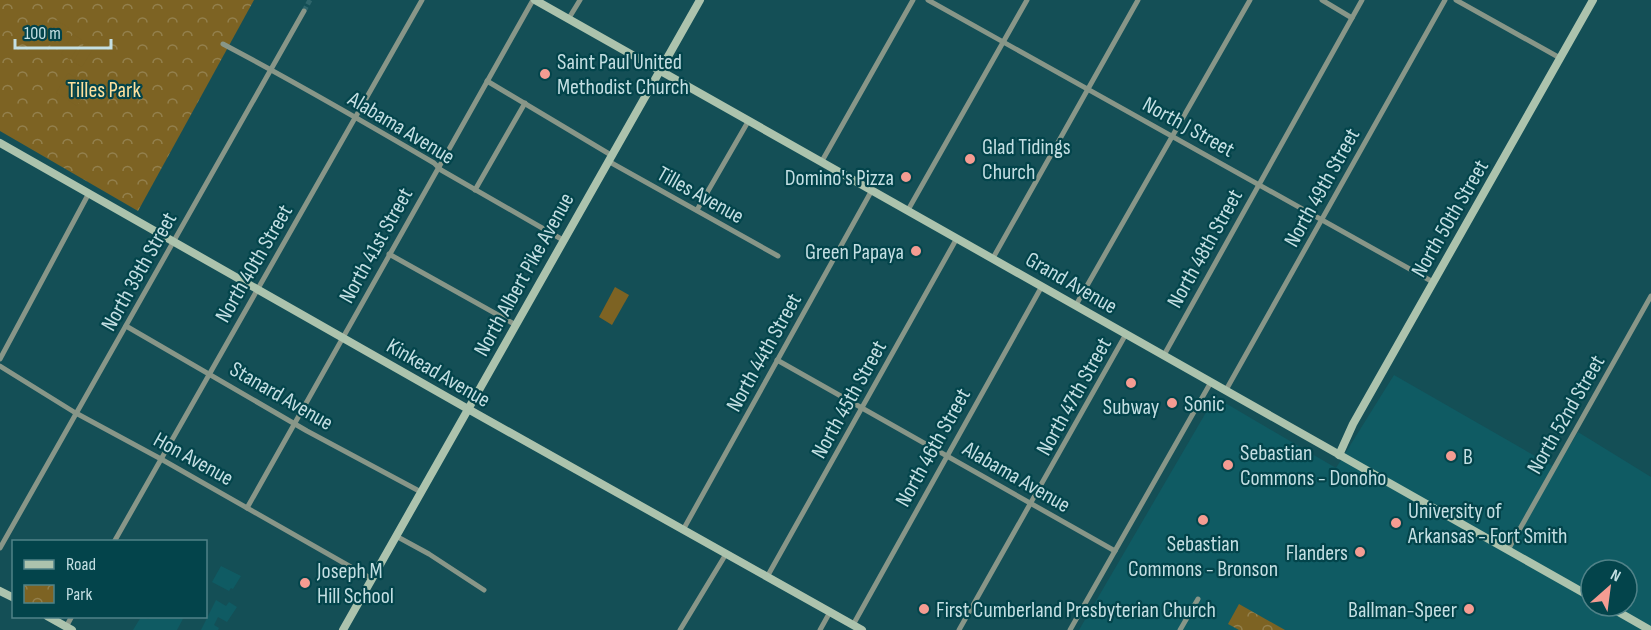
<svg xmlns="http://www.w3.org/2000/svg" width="1651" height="630" viewBox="0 0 1651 630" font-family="'Sofia Sans Condensed',sans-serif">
  <defs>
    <pattern id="park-crowns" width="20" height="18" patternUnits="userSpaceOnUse" patternTransform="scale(1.5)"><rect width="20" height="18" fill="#7d6323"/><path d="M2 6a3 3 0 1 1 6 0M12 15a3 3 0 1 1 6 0" fill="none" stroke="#93804d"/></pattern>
  </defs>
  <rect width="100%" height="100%" fill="#144f56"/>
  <g fill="#0f5b63" fill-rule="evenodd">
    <path d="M1394,375L1556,468L1578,432L1651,477V630H1079L1215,397L1336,468ZM1591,570H1627V606H1591Z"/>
    <path d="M221,566L241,576L233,589L231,588L229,591L212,582Z"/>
    <path d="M216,600L226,606L229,602L237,607L227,622L218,617L214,625L219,628L218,630H201Z"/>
    <path d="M141,617L149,619V617H184L177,630H133Z"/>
  </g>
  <g fill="url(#park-crowns)">
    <path d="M0,0H254L138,211L0,131Z"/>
    <path d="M1239,604L1285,630H1239L1228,624Z"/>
  </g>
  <g fill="#7d6323">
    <path d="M56,20L69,28L56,49L44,42Z"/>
    <path d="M73,34L82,40L70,60L61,54Z"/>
    <path d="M85,42L94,47L82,67L73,62Z"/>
    <path d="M68,73L77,79L65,98L56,93Z"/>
    <path d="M80,80L89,86L77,106L68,100Z"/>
    <path d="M615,287L629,295L612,325L599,317Z"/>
  </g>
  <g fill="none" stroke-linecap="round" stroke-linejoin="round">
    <path stroke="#2e656b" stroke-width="5" stroke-dasharray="5 2.5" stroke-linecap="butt" d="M304,11L310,0"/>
    <g stroke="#889688" stroke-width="5">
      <path d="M928,0L1433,282"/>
      <path d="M1322,0L1352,18"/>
      <path d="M1456,0L1560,58"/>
      <path d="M569,18L580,0"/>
      <path d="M223,44C295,82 364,122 434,163L441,170L563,240"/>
      <path d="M487,81L611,155"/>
      <path d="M608,161L778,256"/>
      <path d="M822,161L913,0"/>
      <path d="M475,190L525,103"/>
      <path d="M697,210L749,120"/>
      <path d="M908,210L1027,0"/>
      <path d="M389,254L516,325"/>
      <path d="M993,258L1138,0"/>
      <path d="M1076,305L1250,0"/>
      <path d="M126,326L307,431L421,492"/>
      <path d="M1164,355L1362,0"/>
      <path d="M0,359L89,193"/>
      <path d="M777,360L1115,551"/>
      <path d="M0,366L74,412L161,459L372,579"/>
      <path d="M1226,390L1445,0"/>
      <path d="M247,508L533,0"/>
      <path d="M683,530L872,190"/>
      <path d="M396,536L429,554L484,590"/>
      <path d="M114,542L422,0"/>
      <path d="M0,548L304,11"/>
      <path d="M1508,550L1651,296"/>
      <path d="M767,577L957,238"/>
      <path d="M853,625L1042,286"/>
      <path d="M66,627L72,616"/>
      <path d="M680,630L726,554"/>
      <path d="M820,630L830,612"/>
      <path d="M959,630L1126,334"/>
      <path d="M1070,630L1211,382"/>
      <path d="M1180,630L1198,599"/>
    </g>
    <g stroke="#acc3ad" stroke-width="8">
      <path d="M535,0L1591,597"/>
      <path d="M0,143L468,409L862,630"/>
      <path d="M1339,455L1353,424L1593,0"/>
      <path d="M0,591L14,598"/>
      <path d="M1608,606L1650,630"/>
      <path d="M47,616L72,630"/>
      <path d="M343,630L700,0"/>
    </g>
  </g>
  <g fill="#f59c92" stroke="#03444b" stroke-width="2">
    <circle cx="545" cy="74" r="6"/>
    <circle cx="970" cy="159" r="6"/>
    <circle cx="906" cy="177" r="6"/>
    <circle cx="916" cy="251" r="6"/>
    <circle cx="1131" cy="383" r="6"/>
    <circle cx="1172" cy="403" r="6"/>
    <circle cx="1451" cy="456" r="6"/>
    <circle cx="1228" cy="465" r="6"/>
    <circle cx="1203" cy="520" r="6"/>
    <circle cx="1396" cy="523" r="6"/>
    <circle cx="1360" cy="552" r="6"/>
    <circle cx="305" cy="583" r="6"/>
    <circle cx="924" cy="609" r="6"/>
    <circle cx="1469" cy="609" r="6"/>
  </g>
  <g text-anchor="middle" stroke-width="4.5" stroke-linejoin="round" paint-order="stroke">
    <g font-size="22" fill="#c4dfe3" stroke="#03444b" text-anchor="start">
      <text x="557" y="69">Saint Paul United<tspan x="557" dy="25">Methodist Church</tspan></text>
      <text x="982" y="154">Glad Tidings<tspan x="982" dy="25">Church</tspan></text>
      <text x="894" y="185" text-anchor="end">Domino's Pizza</text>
      <text x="904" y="259" text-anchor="end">Green Papaya</text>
      <text x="1184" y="411">Sonic</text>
      <text x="1131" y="414" text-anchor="middle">Subway</text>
      <text x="1240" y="460">Sebastian<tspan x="1240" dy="25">Commons - Donoho</tspan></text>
      <text x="1463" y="464">B</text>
      <text x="1408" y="518">University of<tspan x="1408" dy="25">Arkansas - Fort Smith</tspan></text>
      <text x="1203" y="551" text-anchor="middle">Sebastian<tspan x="1203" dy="25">Commons - Bronson</tspan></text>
      <text x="1348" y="560" text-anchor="end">Flanders</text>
      <text x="317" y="578">Joseph M<tspan x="317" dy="25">Hill School</tspan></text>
      <text x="936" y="617">First Cumberland Presbyterian Church</text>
      <text x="1457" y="617" text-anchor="end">Ballman-Speer</text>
    </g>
    <g font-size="22" fill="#fee09d" stroke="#03444b">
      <text x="104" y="97">Tilles Park</text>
    </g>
    <g font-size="22" fill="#c4dfe3" stroke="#03444b">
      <text transform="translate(1189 126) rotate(29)" y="8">North J Street</text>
      <text transform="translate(402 127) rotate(31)" y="8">Alabama Avenue</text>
      <text transform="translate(1321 187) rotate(-61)" y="8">North 49th Street</text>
      <text transform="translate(701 194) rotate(29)" y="8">Tilles Avenue</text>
      <text transform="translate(1449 218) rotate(-60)" y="8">North 50th Street</text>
      <text transform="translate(375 245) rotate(-61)" y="8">North 41st Street</text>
      <text transform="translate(1204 248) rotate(-61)" y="8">North 48th Street</text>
      <text transform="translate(253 263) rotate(-60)" y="8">North 40th Street</text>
      <text transform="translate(138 271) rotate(-61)" y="8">North 39th Street</text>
      <text transform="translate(523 274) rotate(-61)" y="8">North Albert Pike Avenue</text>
      <text transform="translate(1072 282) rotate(30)" y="8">Grand Avenue</text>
      <text transform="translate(763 352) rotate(-61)" y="8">North 44th Street</text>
      <text transform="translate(439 372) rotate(30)" y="8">Kinkead Avenue</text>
      <text transform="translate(282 395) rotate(30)" y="8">Stanard Avenue</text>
      <text transform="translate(1073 396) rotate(-61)" y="8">North 47th Street</text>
      <text transform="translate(848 399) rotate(-61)" y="8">North 45th Street</text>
      <text transform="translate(1565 414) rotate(-60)" y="8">North 52nd Street</text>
      <text transform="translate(932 447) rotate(-61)" y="8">North 46th Street</text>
      <text transform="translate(194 458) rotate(29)" y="8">Hon Avenue</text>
      <text transform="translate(1017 476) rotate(30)" y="8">Alabama Avenue</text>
    </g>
  </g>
  <rect x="12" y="540" width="195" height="78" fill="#03444b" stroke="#508288" stroke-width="1.5"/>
  <rect x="24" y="560" width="30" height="9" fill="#acc3ad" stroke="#508288" stroke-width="1.5"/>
  <text x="66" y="570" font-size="18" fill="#c4dfe3">Road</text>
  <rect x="24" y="585" width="30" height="18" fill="url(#park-crowns)" stroke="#508288" stroke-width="1.5"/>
  <text x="66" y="600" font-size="18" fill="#c4dfe3">Park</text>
  <g transform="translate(1609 588) rotate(28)"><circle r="28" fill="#03444b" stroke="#508288" stroke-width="1.5"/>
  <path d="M0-4.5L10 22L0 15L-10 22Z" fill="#f59c92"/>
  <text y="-9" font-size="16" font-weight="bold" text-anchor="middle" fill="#c4dfe3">N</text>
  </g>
  <path d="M15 39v9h96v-9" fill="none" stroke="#c4dfe3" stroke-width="3"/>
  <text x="24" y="39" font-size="18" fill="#c4dfe3" stroke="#03444b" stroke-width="4.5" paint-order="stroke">100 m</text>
</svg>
